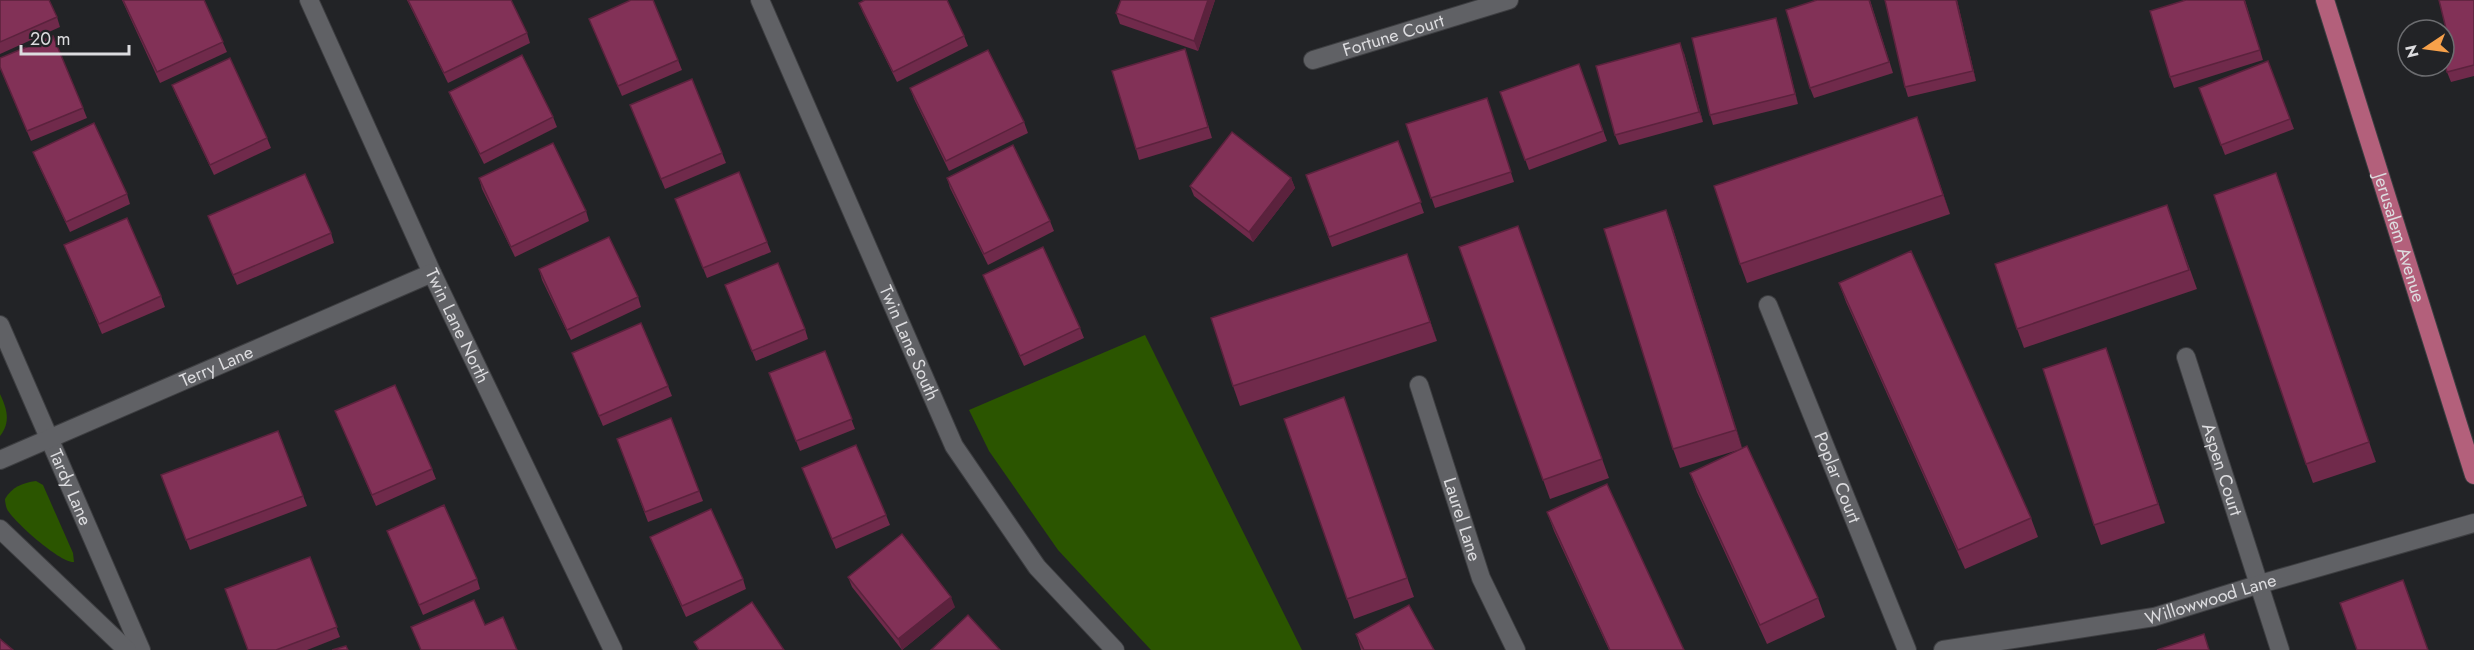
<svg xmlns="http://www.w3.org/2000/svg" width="2474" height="650" viewBox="0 0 2474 650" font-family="Jost,sans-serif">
  <rect width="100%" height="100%" fill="#222326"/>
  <g fill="#2b5500">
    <path d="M1145,335L1302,650H1151L1058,550L989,451L969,410Z"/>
    <path d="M0,394C7,409 11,422 0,436Z"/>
    <path d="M36,481L43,485L73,553L74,562C61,564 13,521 7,509C6,507 5,501 5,499C12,487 22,483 36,481Z"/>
  </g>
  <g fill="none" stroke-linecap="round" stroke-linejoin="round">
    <defs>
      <g id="minor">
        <path id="s1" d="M309,0L432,273L613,650"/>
        <path id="s2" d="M760,0L954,446L1037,567L1115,650"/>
        <path id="s3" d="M1313,60L1509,0"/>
        <path id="s4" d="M1768,305L1907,650"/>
        <path id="s5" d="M0,325L141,650"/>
        <path id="s6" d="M2186,357L2280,650"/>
        <path id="s7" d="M1419,385L1481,578L1516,650"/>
        <path id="s8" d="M0,460L432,273"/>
        <path d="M0,529L127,650"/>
        <path id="s9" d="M1943,650L2154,617L2260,584L2474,523"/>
      </g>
      <g id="primary">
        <path id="s10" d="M2325,0L2474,475"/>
      </g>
    </defs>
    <use href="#minor" stroke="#3d3e41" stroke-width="20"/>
    <use href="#primary" stroke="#3d3e41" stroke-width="20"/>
    <use href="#minor" stroke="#606165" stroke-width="18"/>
    <use href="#primary" stroke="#b3607b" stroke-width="18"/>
  </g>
  <g fill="#702a4b">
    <path d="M0,0L57,17L60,27L0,54Z"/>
    <path d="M122,0H204L227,52L160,83Z"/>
    <path d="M407,0H511L527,33L530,43L448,83Z"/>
    <path d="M1121,0H1215L1198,51L1120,24L1116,13Z"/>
    <path d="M1870,0L1893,73L1814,98L1810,88Z"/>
    <path d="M1957,0L1976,81L1908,97L1905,87Z"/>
    <path d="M2186,0H2245L2263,60L2174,88L2170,77Z"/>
    <path d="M2474,0V76L2451,82L2447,72L2449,41Z"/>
    <path d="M859,3L964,36L968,46L897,82L863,13Z"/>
    <path d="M589,19L678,60L682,70L622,96Z"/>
    <path d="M1779,28L1798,104L1713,125L1710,115Z"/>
    <path d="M1185,49L1212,138L1139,160L1136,149Z"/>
    <path d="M1684,53L1703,122L1619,145L1615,135Z"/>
    <path d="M2268,61L2294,129L2225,155L2199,88Z"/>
    <path d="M1579,64L1607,141L1529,170L1500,92Z"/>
    <path d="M0,68L83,108L87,118L31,141Z"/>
    <path d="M172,85L267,138L271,148L214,175L176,95Z"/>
    <path d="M910,88L1024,122L1028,133L949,171L914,99Z"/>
    <path d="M449,92L553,117L557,127L484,164L453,102Z"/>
    <path d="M630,105L722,153L726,163L665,189Z"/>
    <path d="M1490,108L1514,182L1435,208L1406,124Z"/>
    <path d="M1917,117L1950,214L1747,283L1740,264Z"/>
    <path d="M1398,141L1424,213L1332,247L1306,175Z"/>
    <path d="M33,152L127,194L130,204L70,232L37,162Z"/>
    <path d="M479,178L586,211L589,221L515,257L482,189Z"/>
    <path d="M947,178L1050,221L1054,231L988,265L950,188Z"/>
    <path d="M1291,178L1295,188L1253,242L1194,196L1190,186Z"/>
    <path d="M2283,192L2376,462L2313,483L2306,464Z"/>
    <path d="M2167,205L2197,289L2024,348L2017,329Z"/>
    <path d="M679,209L767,242L771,252L707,278Z"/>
    <path d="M208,216L331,233L334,243L237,285Z"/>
    <path d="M1518,226L1609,478L1550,499L1459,247Z"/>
    <path d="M1673,229L1742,448L1818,598L1825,617L1767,644L1697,492L1690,473L1738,450L1680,468L1673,449Z"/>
    <path d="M64,245L161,296L165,307L102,334Z"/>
    <path d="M1407,254L1437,341L1240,406L1233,386Z"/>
    <path d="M539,269L638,297L641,307L571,340L542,280Z"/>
    <path d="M983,275L1080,328L1084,338L1024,366L987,285Z"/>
    <path d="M1839,283L2031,518L2038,537L1965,569L1846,302Z"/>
    <path d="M725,285L805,329L808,339L756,361Z"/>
    <path d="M2106,348L2165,523L2101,545L2094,525Z"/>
    <path d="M825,351L855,429L800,451L769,373Z"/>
    <path d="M572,353L668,386L672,396L603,426Z"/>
    <path d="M1344,397L1414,597L1354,619L1284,419Z"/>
    <path d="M335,411L432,469L436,479L376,506Z"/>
    <path d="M671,418L703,501L648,522L617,439Z"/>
    <path d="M278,431L307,506L190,550L161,475Z"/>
    <path d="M802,468L886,515L890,525L836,549Z"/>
    <path d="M1547,512L1684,650H1609L1554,531Z"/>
    <path d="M387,531L477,579L480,589L423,615Z"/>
    <path d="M650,537L743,579L746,589L686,617L654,547Z"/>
    <path d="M310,557L340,637L307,650H248Z"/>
    <path d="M848,577L955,607L902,650L852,587Z"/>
    <path d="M1356,634L1434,650H1361Z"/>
  </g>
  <g fill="#5b223d">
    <path d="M1208,0H1215L1198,51L1194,41Z"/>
    <path d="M1956,0H1957L1976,81L1973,71Z"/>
    <path d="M1776,18L1779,28L1798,104L1795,94Z"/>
    <path d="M1680,43L1684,53L1703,122L1699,112Z"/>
    <path d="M1917,117L1924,137L1950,214L1943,195Z"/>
    <path d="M1291,178L1295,188L1253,242L1249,232Z"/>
    <path d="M1666,210L1673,229L1743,449L1736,430Z"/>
    <path d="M1407,254L1414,273L1437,341L1430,322Z"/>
    <path d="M2106,348L2113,367L2165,523L2158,504Z"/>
    <path d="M951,597L955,607L902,650L898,639Z"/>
  </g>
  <g fill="#823157" stroke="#5b223d" stroke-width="1.5">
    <path d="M0,0H49L57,17L0,42Z"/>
    <path d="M123,0H204L223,42L157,72Z"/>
    <path d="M408,0H511L527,33L444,73Z"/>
    <path d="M631,0H653L678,60L618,86L589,19Z"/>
    <path d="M865,0H947L964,36L893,72L859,3Z"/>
    <path d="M1121,0H1208L1194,41L1116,13Z"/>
    <path d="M1817,0H1869L1889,62L1810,88L1786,10Z"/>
    <path d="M1885,0H1956L1973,71L1905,87Z"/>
    <path d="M2186,0H2244L2260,50L2170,77L2150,11Z"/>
    <path d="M2439,0H2474V65L2447,72L2444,61V42L2449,41Z"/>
    <path d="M1776,18L1795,94L1710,115L1692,38Z"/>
    <path d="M53,36L83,108L27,131L0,67V58Z"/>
    <path d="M1680,43L1699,112L1615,135L1596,66Z"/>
    <path d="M1185,49L1208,127L1136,149L1112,71Z"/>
    <path d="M988,50L1024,122L946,161L910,88Z"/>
    <path d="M522,55L553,117L480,154L449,92Z"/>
    <path d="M230,58L267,138L210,165L172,85Z"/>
    <path d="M2268,61L2290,119L2221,145L2199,88Z"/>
    <path d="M1579,64L1603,131L1525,160L1500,92Z"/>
    <path d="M692,79L722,153L661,179L630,105Z"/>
    <path d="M1487,98L1511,172L1431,198L1406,124Z"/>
    <path d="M1917,117L1943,195L1740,264L1714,186Z"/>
    <path d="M94,123L127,194L66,222L33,152Z"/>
    <path d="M1232,132L1291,178L1249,232L1190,186Z"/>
    <path d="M1398,141L1421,202L1329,237L1306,175Z"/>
    <path d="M553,143L586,211L511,247L479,178Z"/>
    <path d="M1013,145L1050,221L984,254L947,178Z"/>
    <path d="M739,172L767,242L703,268L675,199Z"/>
    <path d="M2276,173L2369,442L2306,464L2214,195Z"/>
    <path d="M305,174L331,233L233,275L208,216Z"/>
    <path d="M2167,205L2189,270L2017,329L1995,264Z"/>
    <path d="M1666,210L1736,430L1673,449L1604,229Z"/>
    <path d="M127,218L161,296L99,324L64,245Z"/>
    <path d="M1518,226L1602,459L1543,480L1459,247Z"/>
    <path d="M609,237L638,297L567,330L539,269Z"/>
    <path d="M1043,247L1080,328L1020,356L983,275Z"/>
    <path d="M1911,251L2031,518L1958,550L1839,283Z"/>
    <path d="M1407,254L1430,322L1233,386L1211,318Z"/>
    <path d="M778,263L805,329L752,351L725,285Z"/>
    <path d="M641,323L668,386L599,416L572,353Z"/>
    <path d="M2106,348L2158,504L2094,525L2043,369Z"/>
    <path d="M825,351L852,419L796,441L769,373Z"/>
    <path d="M395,385L432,469L372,495L335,411Z"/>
    <path d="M1344,397L1407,578L1347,599L1284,419Z"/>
    <path d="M671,418L699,491L645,512L617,439Z"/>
    <path d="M278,431L303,496L186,540L161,475Z"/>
    <path d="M856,445L886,515L832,539L802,468Z"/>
    <path d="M1747,446L1818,598L1760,625L1690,473Z"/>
    <path d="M1607,484L1684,650H1610L1547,512Z"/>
    <path d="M444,505L477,579L419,605L387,531Z"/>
    <path d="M711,509L743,579L682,606L650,537Z"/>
    <path d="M902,534L951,597L898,639L848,577Z"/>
    <path d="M310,557L337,627L276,650H248L225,589Z"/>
    <path d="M2403,580L2428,650H2357L2340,603Z"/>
    <path d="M474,600L485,625L503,617L517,650H421L411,627Z"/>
    <path d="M752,602L784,650H699L694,642Z"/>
    <path d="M1409,605L1434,650H1364L1356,634Z"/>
    <path d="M968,615L1000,650H931Z"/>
    <path d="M2204,634L2209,650H2157Z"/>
    <path d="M0,639L13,650H0Z"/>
    <path d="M346,646L348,650H332Z"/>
  </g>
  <g text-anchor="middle" stroke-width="5" stroke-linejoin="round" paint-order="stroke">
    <g font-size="18" fill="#dcdcdf" stroke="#222326">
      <text dy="6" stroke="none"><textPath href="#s3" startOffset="84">Fortune Court</textPath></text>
      <text dy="6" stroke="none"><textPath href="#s10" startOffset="249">Jerusalem Avenue</textPath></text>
      <text dy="6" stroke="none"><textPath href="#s1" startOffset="358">Twin Lane North</textPath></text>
      <text dy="6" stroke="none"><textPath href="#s2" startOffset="374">Twin Lane South</textPath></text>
      <text dy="6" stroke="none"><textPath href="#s8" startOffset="236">Terry Lane</textPath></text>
      <text dy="6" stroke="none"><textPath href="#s6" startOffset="118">Aspen Court</textPath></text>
      <text dy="6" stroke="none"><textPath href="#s4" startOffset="186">Poplar Court</textPath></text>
      <text dy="6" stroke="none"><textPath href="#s5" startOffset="177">Tardy Lane</textPath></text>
      <text dy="6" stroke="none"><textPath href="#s7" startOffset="141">Laurel Lane</textPath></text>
      <text dy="6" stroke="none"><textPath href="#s9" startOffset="273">Willowwood Lane</textPath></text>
    </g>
  </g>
  <g transform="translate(2426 48) rotate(257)"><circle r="28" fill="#222326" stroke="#6c6d70" stroke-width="1.5"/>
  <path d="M0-4.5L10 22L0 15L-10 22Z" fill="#f7a14a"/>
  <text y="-9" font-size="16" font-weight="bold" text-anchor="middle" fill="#dcdcdf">N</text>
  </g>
  <path d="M21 45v9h108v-9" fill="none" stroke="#dcdcdf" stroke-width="3"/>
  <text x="30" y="45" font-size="18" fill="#dcdcdf" stroke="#222326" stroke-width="4.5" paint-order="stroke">20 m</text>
</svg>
